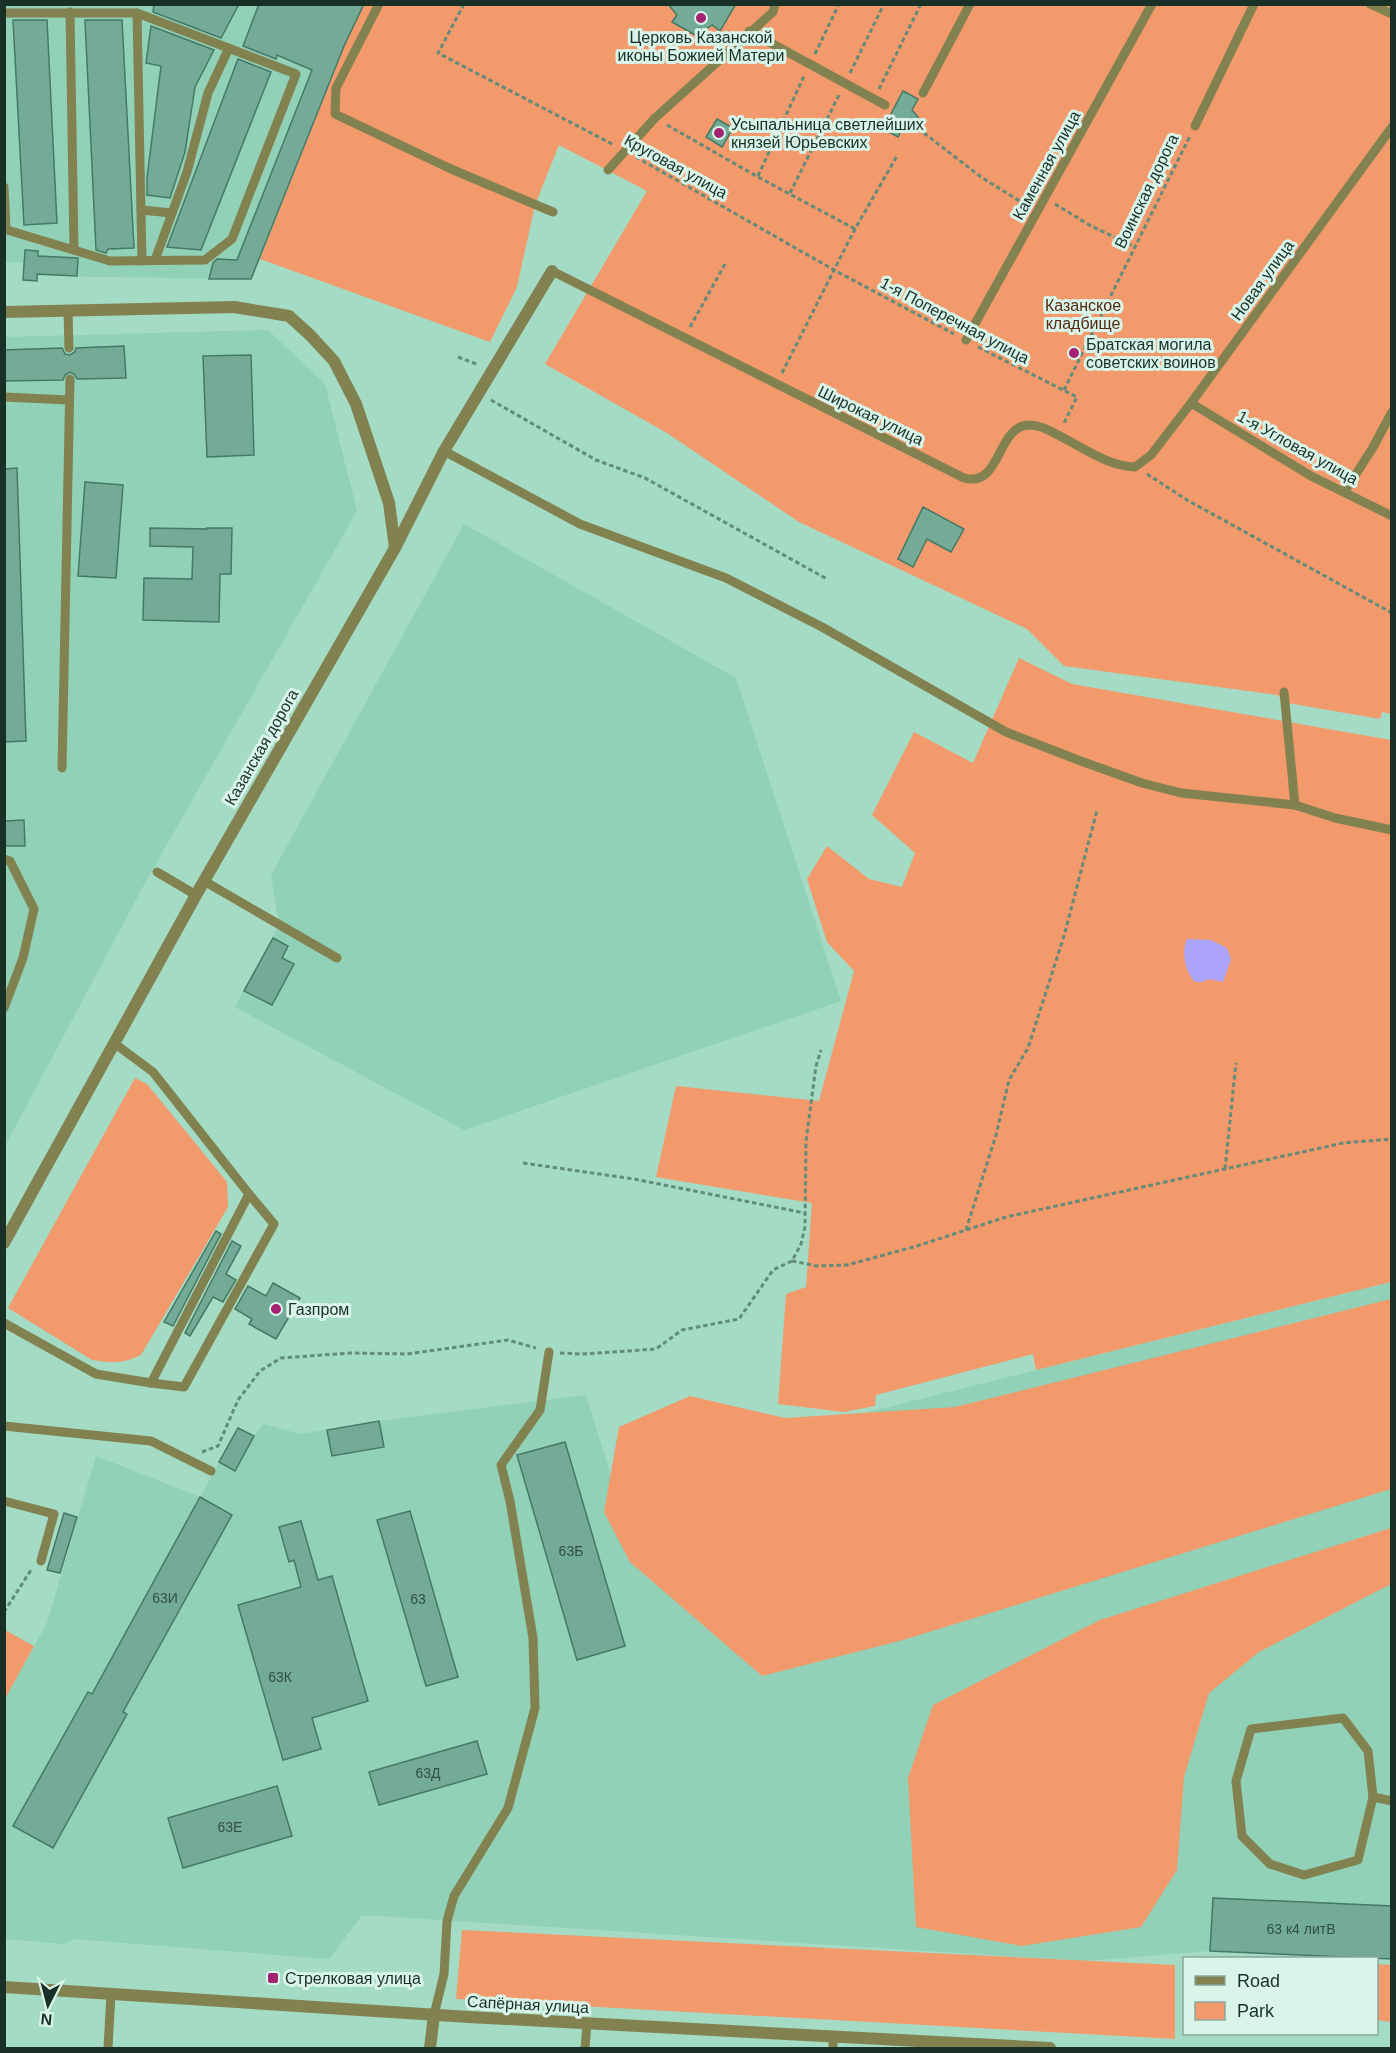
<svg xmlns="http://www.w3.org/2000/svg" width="1396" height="2053" viewBox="0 0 1396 2053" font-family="Helvetica,sans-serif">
  <rect width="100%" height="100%" fill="#a3dbc4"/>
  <g fill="#90d1b7">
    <path d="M4,5H364L344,46L251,279L38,276L37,281L23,280L24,262H5Z"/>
    <path d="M268,330L325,384L357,511L146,881L5,1146V337Z"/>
    <path d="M464,524L736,678L841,1001L464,1130L235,1007L279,925L271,875Z"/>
    <path d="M1391,1282V1959L1210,1951L1085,1961L362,1915L329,1959L73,1939L65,1944L5,1939V1699L47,1623L96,1456L200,1497L238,1428L254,1436L264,1424L300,1434L379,1421L586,1395L611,1476Z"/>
  </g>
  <g fill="#f29a6b">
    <path d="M364,5H1391V714L1382,712L1380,719L1288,703L1277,695L1064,666L1027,629L799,522L667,433L545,364L647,191L559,145L535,205L517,287L490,342L260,259L344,46Z"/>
    <path d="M1019,658L1072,684L1391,740V1282L1036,1370L1033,1354L876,1395L875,1406L844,1412L778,1404L786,1294L806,1287L812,1203L656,1177L676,1086L819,1101L854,971L827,942L807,879L827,846L869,879L902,887L915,853L872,815L914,732L973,763Z"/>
    <path d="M135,1078L147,1084L227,1182L228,1207L141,1355C123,1364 111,1363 92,1360L8,1308Z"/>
    <path d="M1391,1299V1489L903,1640L762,1676L630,1562L604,1512L619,1427L690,1396L785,1418L955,1407Z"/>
    <path d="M1391,1528V1584L1259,1652L1209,1693L1184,1777L1177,1870L1141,1927L1022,1946L916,1927L908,1778L933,1705L1100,1620Z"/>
    <path d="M5,1630L34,1646L5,1699Z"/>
    <path d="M462,1930L1175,1965V2039L456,1999Z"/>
    <path d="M1376,1964L1391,1965V2022L1377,2020Z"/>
  </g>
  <path fill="#aba2f9" d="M1187,939L1211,940L1227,948L1231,959L1223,982L1209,979L1202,982H1195C1185,972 1181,951 1187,939Z"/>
  <g fill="#74ab96" stroke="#447966" stroke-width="1.5">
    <path d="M154,4H239L221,38L153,12Z"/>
    <path d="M259,4H364L344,46L251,279H209L213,263L217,259L237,260L312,70L277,55L276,59L243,46Z"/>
    <path d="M668,4H736L720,31L712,25L705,30L699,28L695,35L672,22L677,15Z"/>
    <path d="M13,20H47L57,223L24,225Z"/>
    <path d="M85,20H122L134,248L108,249L106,253L96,250Z"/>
    <path d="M151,26L214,50L195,87L185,152L170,198L147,195V178L161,66L146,63Z"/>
    <path d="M238,59L271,72L201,250L167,247Z"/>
    <path d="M903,91L918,99L912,110L918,117L917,126L911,131L902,129L898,137L883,129Z"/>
    <path d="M717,119L733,128L722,147L706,137Z"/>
    <path d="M25,250L38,251V256L78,258L77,276L37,274V281L23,280Z"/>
    <path d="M124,346L126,378L77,379L74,374L70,372L65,375L63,380L4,381V350L62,348L65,354L70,355L75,352L76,348Z"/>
    <path d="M251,355L254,455L207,457L203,356Z"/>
    <path d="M17,468L26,741L4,742V469Z"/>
    <path d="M85,482L123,485L116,578L78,576Z"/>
    <path d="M923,507L964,529L951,552L927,539L913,567L898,559Z"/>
    <path d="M150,528L207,529V528H232L231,574H220L219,622L143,620L144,578L192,579L193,547L150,546Z"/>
    <path d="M24,820L25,846H4V821Z"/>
    <path d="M273,938L288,946L282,958L294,964L272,1005L244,991Z"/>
    <path d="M216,1231L221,1234L173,1326L164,1322Z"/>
    <path d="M232,1241L241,1246L226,1274L236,1280L223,1302L213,1297L190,1336L185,1333Z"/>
    <path d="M273,1283L300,1298L276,1339L249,1324L252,1319L235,1309L248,1286L266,1296Z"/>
    <path d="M379,1421L384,1447L332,1456L327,1430Z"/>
    <path d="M238,1428L254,1436L235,1471L219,1462Z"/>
    <path d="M565,1442L625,1646L577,1660L517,1455Z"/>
    <path d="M200,1497L232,1515L123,1712L127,1714L53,1848L13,1826L88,1692L92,1694Z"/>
    <path d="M410,1511L458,1677L426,1686L377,1520Z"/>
    <path d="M64,1513L77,1517L60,1573L47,1570Z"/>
    <path d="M301,1521L318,1580L332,1576L368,1701L312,1718L321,1749L283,1760L238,1605L301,1587L294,1560L289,1562L279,1527Z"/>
    <path d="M477,1741L487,1774L379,1805L369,1772Z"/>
    <path d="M277,1786L292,1836L183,1868L168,1818Z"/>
    <path d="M1213,1898L1392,1906V1959L1210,1951Z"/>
  </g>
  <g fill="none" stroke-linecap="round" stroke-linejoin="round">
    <g stroke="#628b7a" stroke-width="3" stroke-dasharray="4.5 3" stroke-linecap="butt">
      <path d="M464,4L438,53L614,145"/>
      <path d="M815,54L839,4"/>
      <path d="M850,73L884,4"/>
      <path d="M879,89L921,4"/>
      <path d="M667,125L758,177L855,229"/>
      <path d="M924,133L981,177L1026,205"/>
      <path d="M636,157L834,270L855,229L897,156"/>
      <path d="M758,176L804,76"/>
      <path d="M790,193L839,95"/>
      <path d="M1055,204L1091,226L1135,247"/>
      <path d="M690,327L725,264"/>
      <path d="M978,347L1077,397L1064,423"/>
      <path d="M458,357L479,365"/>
      <path d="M782,373L834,270L954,334"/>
      <path d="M1064,390L1190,136"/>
      <path d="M491,400L596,460L645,478L827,579"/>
      <path d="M1147,474L1187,500L1392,613"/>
      <path d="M523,1163L634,1179L805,1213"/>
      <path d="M1225,1169L1236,1063"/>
      <path d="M966,1230L996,1135L1009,1080L1028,1048L1064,936L1097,810"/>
      <path d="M792,1261L817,1266L847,1265L917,1246L1006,1217L1343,1143L1392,1139"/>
      <path d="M560,1353L582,1354L656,1349L682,1330L739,1319L773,1270L792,1261L801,1244L805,1227L806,1141L816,1066L821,1050"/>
      <path d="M202,1452L218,1446L238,1400L260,1371L281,1358L351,1353L407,1354L508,1340L536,1348"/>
      <path d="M4,1612L31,1570"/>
    </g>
    <g stroke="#828150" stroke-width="9">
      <path d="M379,4L336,88L335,114L451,169L553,212"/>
      <path d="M1370,4L1392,14"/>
      <path d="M70,12L74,250"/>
      <path d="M4,13H137L296,74L232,239L205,260L110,261L4,229"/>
      <path d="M137,13L142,261"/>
      <path d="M749,31L885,105"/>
      <path d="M923,93L970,4"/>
      <path d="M1195,126L1254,4"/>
      <path d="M608,170L655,118L773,12L775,4"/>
      <path d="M4,187L6,229"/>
      <path d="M141,210L172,213"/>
      <path d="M155,260L187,172L208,93L229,48"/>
      <path d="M552,271L964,478C1002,488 996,426 1029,425C1041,425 1050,431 1060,436C1083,448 1108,466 1135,467L1151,455L1191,403L1392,127"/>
      <path d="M68,311L69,348"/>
      <path d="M966,340L1152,4"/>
      <path d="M4,397L69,400"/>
      <path d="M1191,403L1311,476L1392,516"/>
      <path d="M444,451L580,524L726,578L822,627L1006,732L1078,760L1142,783L1181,793L1295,805L1335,818L1392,830"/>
      <path d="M1345,491L1372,449L1392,412"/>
      <path d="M1284,692L1295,805"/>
      <path d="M62,768L70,379"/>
      <path d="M4,859L10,861L34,909L23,958L4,1008"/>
      <path d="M157,872L196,895"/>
      <path d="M204,881L337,958"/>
      <path d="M4,1323L96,1374L151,1383L249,1194L153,1072L114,1043"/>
      <path d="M151,1383L184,1387L274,1224L249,1194"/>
      <path d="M4,1426L151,1441L211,1471"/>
      <path d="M4,1501L54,1514L41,1561"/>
      <path d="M1343,1718L1368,1751L1373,1797L1358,1860L1304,1875L1270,1864L1242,1836L1236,1781L1251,1729Z"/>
      <path d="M1373,1797L1392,1801"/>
      <path d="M434,2015L444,1974L447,1921L454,1896L508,1808L535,1708L533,1638L510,1501L501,1465L540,1410L549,1352"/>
      <path d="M108,2048L111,1994"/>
      <path d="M585,2048L587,2024"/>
      <path d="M833,2048V2037"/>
    </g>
    <g stroke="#828150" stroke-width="12">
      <path d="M4,312L234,307L289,316L310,335L334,361L356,404L389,503L395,548"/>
      <path d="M4,1243L196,895L395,548L444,451L552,271"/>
      <path d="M430,2048L434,2015"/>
    </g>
    <path stroke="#828150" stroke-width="12" d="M4,1987L469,2017L1050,2048"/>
  </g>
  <g fill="#a32271" stroke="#d9f4e9" stroke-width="2">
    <circle cx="701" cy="18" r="6"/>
    <circle cx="719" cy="133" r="6"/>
    <circle cx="1074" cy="353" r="6"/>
    <circle cx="276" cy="1309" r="6"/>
    <rect x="267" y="1972" width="12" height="12" rx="3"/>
  </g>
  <g text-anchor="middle" stroke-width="6" stroke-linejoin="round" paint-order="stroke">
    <g font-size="14" fill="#304f43">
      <text x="571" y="1556">63Б</text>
      <text x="165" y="1603">63И</text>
      <text x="418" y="1604">63</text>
      <text x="280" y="1682">63К</text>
      <text x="428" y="1778">63Д</text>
      <text x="230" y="1832">63Е</text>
      <text x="1301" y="1934">63 к4 литВ</text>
    </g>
    <g font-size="16" fill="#193027" stroke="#d9f4e9" text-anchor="start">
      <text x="701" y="43" text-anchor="middle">Церковь Казанской<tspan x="701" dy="18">иконы Божией Матери</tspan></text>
      <text x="731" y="130">Усыпальница светлейших<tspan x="731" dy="18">князей Юрьевских</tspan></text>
      <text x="1086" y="350">Братская могила<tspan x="1086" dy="18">советских воинов</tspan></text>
      <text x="288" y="1315">Газпром</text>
      <text x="285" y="1984">Стрелковая улица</text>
    </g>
    <g font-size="16" fill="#193027" stroke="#d9f4e9">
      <text transform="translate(1046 165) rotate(-61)" y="6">Каменная улица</text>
      <text transform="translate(676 166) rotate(29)" y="6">Круговая улица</text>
      <text transform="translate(1146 191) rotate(-64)" y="6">Воинская дорога</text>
      <text transform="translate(1262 280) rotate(-54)" y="6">Новая улица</text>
      <text transform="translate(955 320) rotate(28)" y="6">1-я Поперечная улица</text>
      <text transform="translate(871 415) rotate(26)" y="6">Широкая улица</text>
      <text transform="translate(1298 447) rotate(29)" y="6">1-я Угловая улица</text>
      <text transform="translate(261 747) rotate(-60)" y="6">Казанская дорога</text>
      <text transform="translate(528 2004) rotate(3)" y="6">Сапёрная улица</text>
    </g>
    <g font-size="16" fill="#552a11" stroke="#d9f4e9">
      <text x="1083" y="311">Казанское<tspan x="1083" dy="18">кладбище</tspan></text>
    </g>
  </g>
  <rect width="1396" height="2053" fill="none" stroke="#193027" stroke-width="12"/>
  <rect x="1183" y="1957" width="195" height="78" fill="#d9f4e9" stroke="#8ca69b" stroke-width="1.5"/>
  <rect x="1195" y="1976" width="30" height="9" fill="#828150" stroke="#8ca69b" stroke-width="1.5"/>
  <text x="1237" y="1987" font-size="18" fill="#193027">Road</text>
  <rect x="1195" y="2002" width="30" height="18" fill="#f29a6b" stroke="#8ca69b" stroke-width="1.5"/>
  <text x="1237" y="2017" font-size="18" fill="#193027">Park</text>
  <g transform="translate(48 2005) rotate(186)" stroke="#d9f4e9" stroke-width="4.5" paint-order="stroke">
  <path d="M0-4.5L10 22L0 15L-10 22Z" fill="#193027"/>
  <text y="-9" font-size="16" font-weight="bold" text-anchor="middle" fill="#193027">N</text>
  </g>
</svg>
